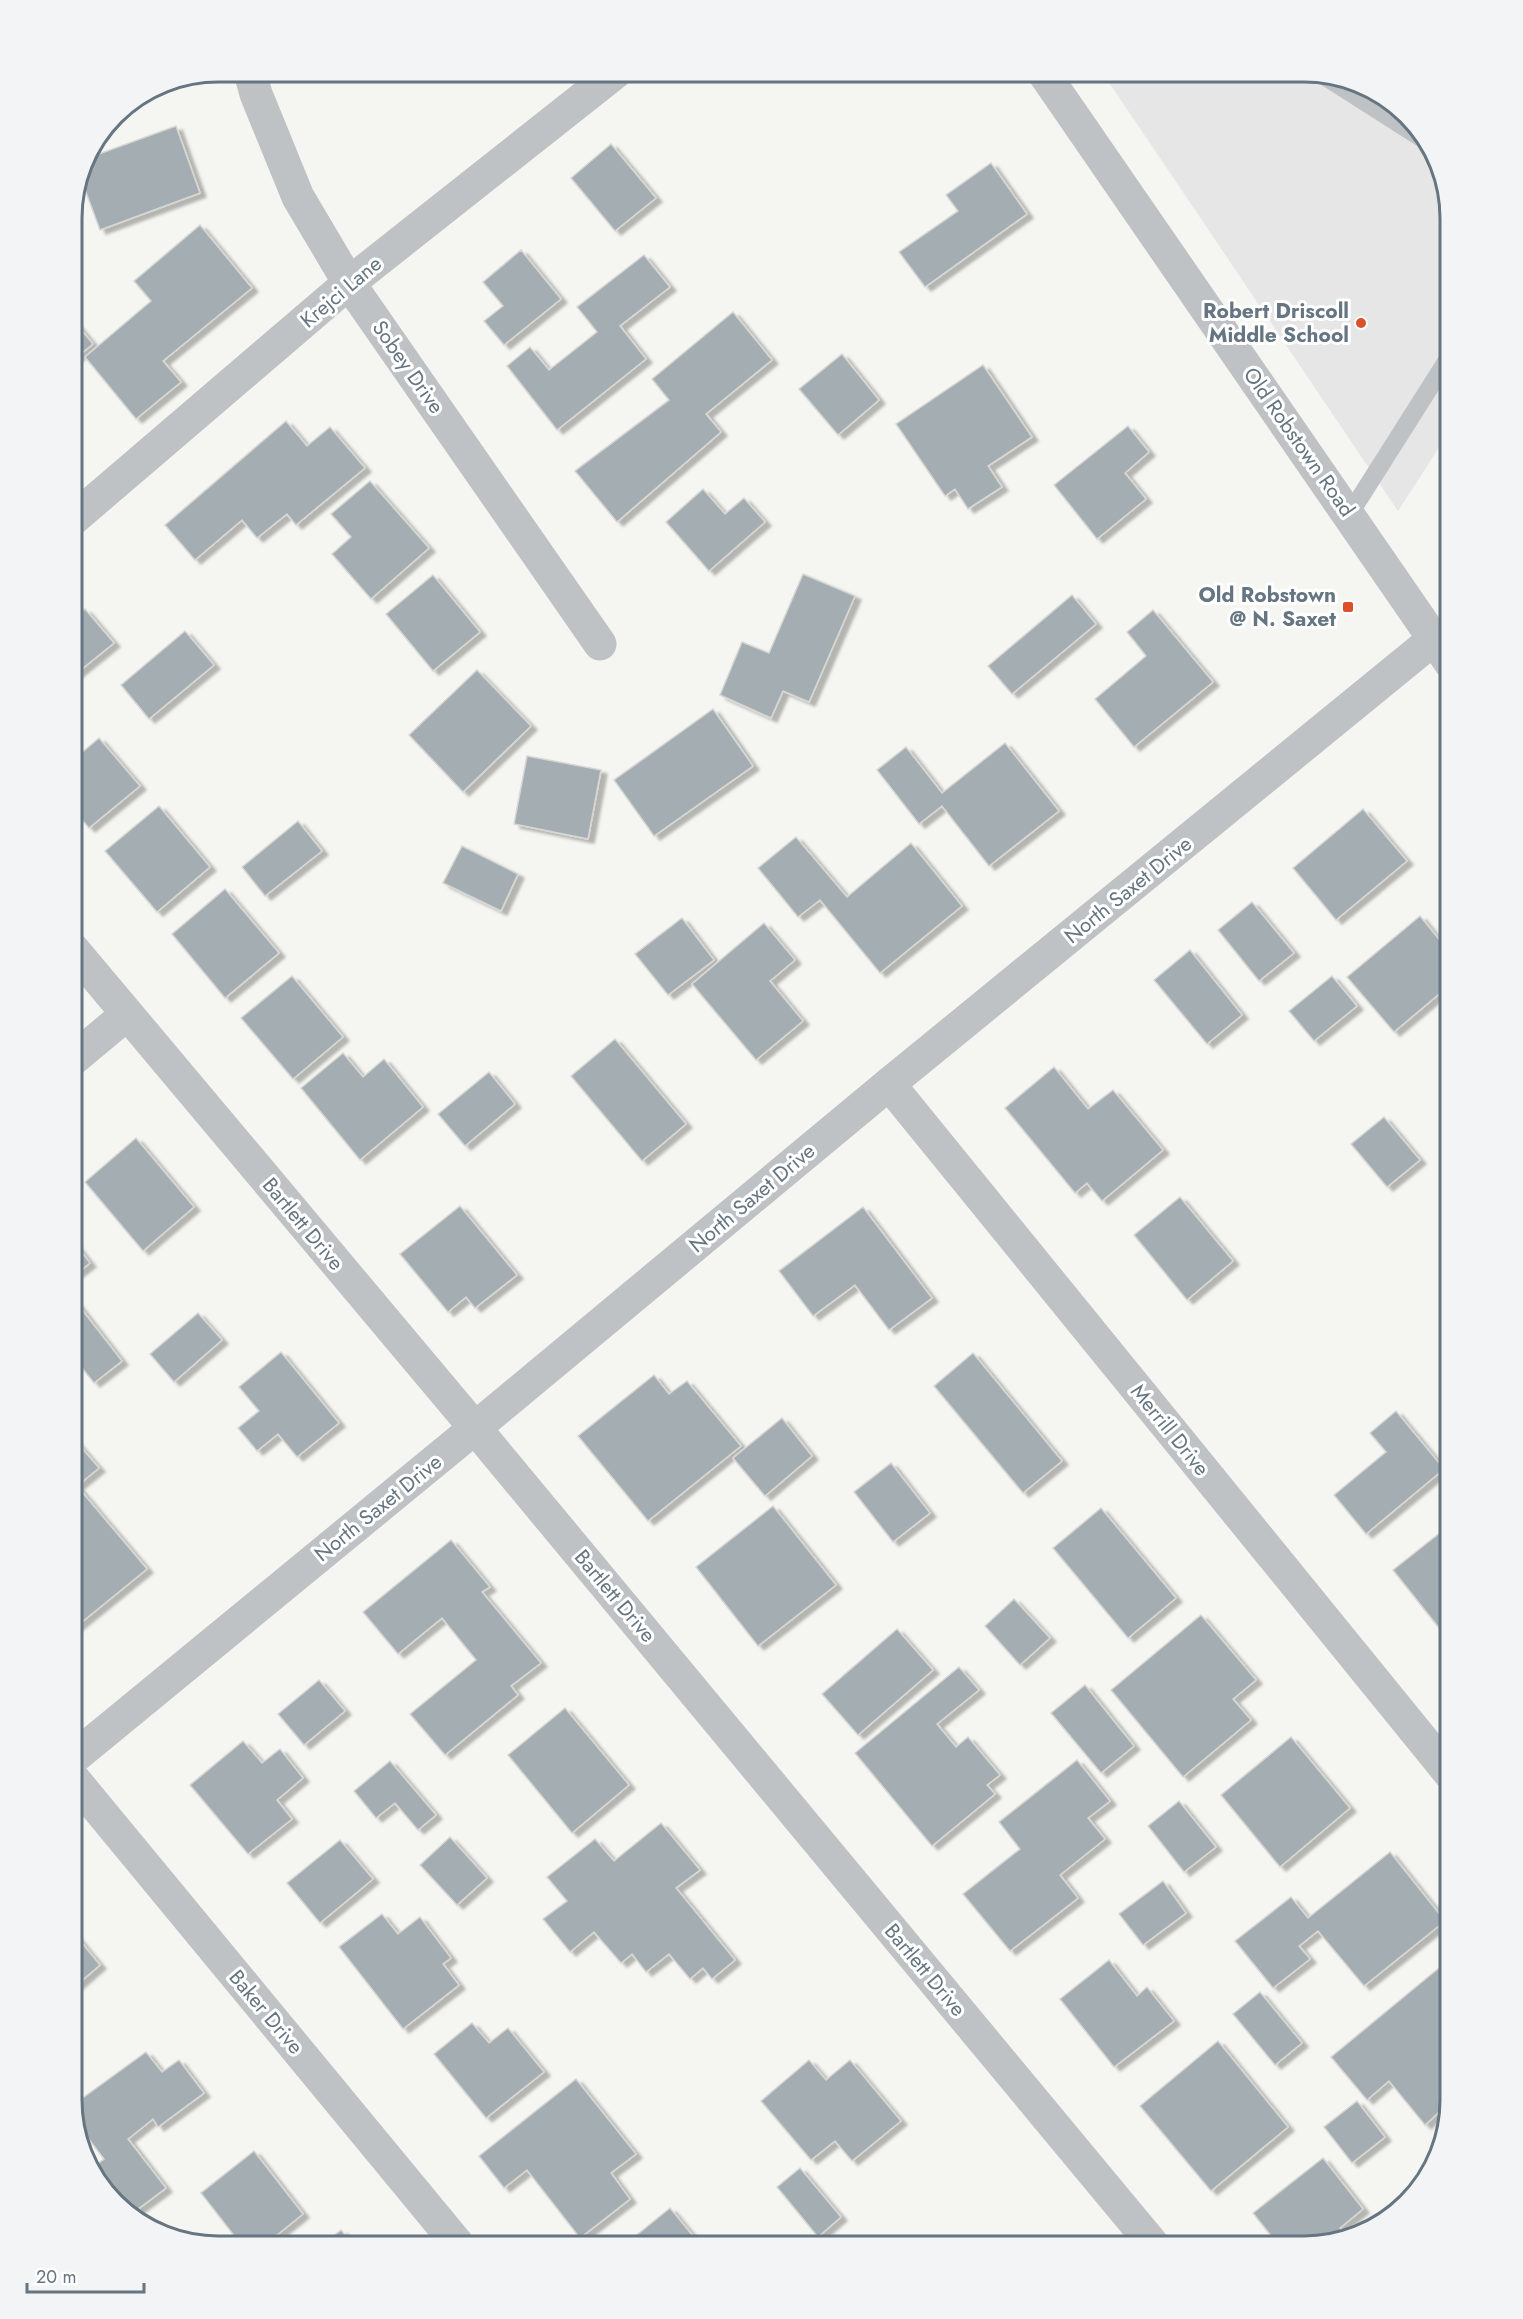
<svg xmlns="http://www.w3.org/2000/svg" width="1523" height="2319" viewBox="0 0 1523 2319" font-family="Jost,sans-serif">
  <defs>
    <filter id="shadow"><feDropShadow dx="6" dy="4" stdDeviation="1.5" flood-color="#0004"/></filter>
  </defs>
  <rect width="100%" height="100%" fill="#f5f5f1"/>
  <path fill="#e5e6e5" d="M1102,72H1314L1386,96L1432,145L1451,218V429L1398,511Z"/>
  <g fill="#a4adb2" stroke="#d6d6d4" stroke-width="1.5" filter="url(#shadow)">
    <path d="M176,126L200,193L100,230L80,176L85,159Z"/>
    <path d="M611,144L656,198L615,231L571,178Z"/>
    <path d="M991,163L1027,214L925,287L899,252L958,211L946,195Z"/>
    <path d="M200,225L252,288L163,361L181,382L136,419L85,357L151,301L134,281Z"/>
    <path d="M521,250L561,299L504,345L484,321L503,306L483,282Z"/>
    <path d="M644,255L670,287L620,326L646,359L557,430L507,366L530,347L549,370L597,332L577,307Z"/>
    <path d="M733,312L772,360L706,414L721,432L617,522L575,471L669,400L652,379Z"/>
    <path d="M72,319L93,344L72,361Z"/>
    <path d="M842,354L879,400L838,435L799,389Z"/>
    <path d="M983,365L1032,437L988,466L1002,487L968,509L955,489L945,496L896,424Z"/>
    <path d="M286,421L307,446L330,427L365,468L296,525L287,514L257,538L242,520L195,560L165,525Z"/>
    <path d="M1128,426L1149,452L1125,473L1146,499L1097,539L1054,485Z"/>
    <path d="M370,481L429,548L371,599L332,554L351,537L331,514Z"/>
    <path d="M703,489L725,514L744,498L765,522L709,571L666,522Z"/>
    <path d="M803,574L855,596L809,702L783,691L771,718L720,695L742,642L769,653Z"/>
    <path d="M433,575L480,632L433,671L386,614Z"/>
    <path d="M1072,595L1096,624L1012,694L988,666Z"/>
    <path d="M85,609L114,643L72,677V620Z"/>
    <path d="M1153,610L1213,682L1134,747L1095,699L1146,656L1127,632Z"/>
    <path d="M185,631L214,665L149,719L121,685Z"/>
    <path d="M477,670L531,726L463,792L409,735Z"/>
    <path d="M713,709L753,766L654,836L614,780Z"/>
    <path d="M99,738L140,786L89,828L72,808V761Z"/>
    <path d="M1005,743L1059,811L989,866L942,806L919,824L877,770L906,747L942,793Z"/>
    <path d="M527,756L601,770L588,839L514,824Z"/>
    <path d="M159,806L210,867L157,912L105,851Z"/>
    <path d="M1363,809L1407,861L1336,920L1293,868Z"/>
    <path d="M298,821L322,851L265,896L242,867Z"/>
    <path d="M796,837L847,897L911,843L962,906L880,973L820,900L798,917L758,868Z"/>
    <path d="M462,846L518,874L501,911L443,883Z"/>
    <path d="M225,889L279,953L225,998L172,934Z"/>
    <path d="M1252,902L1294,953L1259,981L1218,930Z"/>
    <path d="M1420,916L1451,954V984L1394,1032L1347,977Z"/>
    <path d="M682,918L714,960L668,995L635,954Z"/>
    <path d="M764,923L795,960L770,981L803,1021L756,1060L692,984Z"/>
    <path d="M1190,950L1242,1015L1207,1044L1154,980Z"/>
    <path d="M292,976L343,1037L293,1079L241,1018Z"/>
    <path d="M1332,976L1357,1006L1314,1041L1289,1011Z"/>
    <path d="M615,1039L686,1124L642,1161L571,1076Z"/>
    <path d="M343,1053L363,1077L384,1059L423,1107L360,1160L301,1088Z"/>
    <path d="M1054,1067L1088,1109L1113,1090L1163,1150L1102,1201L1087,1183L1075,1193L1005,1108Z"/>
    <path d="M489,1072L515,1104L465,1146L438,1114Z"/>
    <path d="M1384,1117L1420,1160L1387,1187L1351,1144Z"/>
    <path d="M136,1138L194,1207L143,1251L85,1182Z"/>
    <path d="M1180,1197L1233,1261L1187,1300L1134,1235Z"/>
    <path d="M460,1206L517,1275L475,1308L466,1297L448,1312L400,1254Z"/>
    <path d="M863,1207L932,1298L889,1330L855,1285L813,1316L779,1271Z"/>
    <path d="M72,1240L90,1263L72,1277Z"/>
    <path d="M72,1297L122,1361L94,1383L72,1355Z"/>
    <path d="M198,1313L222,1340L174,1382L150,1354Z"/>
    <path d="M281,1352L339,1423L297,1457L278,1434L257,1451L238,1428L259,1411L239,1387Z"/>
    <path d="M973,1353L1062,1461L1023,1493L934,1386Z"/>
    <path d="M654,1375L669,1394L687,1381L741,1446L648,1521L578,1436Z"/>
    <path d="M1396,1411L1444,1469L1366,1534L1334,1495L1386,1452L1370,1433Z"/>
    <path d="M782,1418L812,1456L765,1496L733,1458Z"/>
    <path d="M72,1437L99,1468L77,1486L147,1569L72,1630Z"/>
    <path d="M891,1463L930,1513L893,1542L854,1492Z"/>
    <path d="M773,1506L836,1585L758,1646L696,1567Z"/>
    <path d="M1101,1508L1176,1598L1128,1638L1053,1548Z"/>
    <path d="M1451,1524V1643L1393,1570Z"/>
    <path d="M451,1540L490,1587L482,1592L541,1663L511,1686L518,1695L445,1755L410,1714L476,1660L442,1618L398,1654L363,1612Z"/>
    <path d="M1014,1599L1050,1638L1020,1665L985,1626Z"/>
    <path d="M1201,1615L1256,1680L1233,1699L1251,1720L1183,1777L1111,1690Z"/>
    <path d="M897,1629L933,1670L858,1735L822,1694Z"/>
    <path d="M959,1667L979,1690L937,1724L956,1747L968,1737L1000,1775L987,1785L995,1794L932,1846L855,1753Z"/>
    <path d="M319,1680L345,1711L304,1745L278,1714Z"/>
    <path d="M1085,1685L1134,1746L1101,1773L1051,1713Z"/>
    <path d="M565,1708L629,1785L572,1833L508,1755Z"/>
    <path d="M1291,1737L1350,1808L1280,1867L1221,1795Z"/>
    <path d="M243,1741L262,1763L280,1749L303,1778L277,1800L292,1819L248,1854L190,1785Z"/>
    <path d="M1077,1760L1110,1801L1088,1818L1105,1839L1060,1875L1078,1898L1010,1951L963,1894L1020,1849L999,1822Z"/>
    <path d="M390,1761L436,1815L418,1830L395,1803L376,1818L354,1791Z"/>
    <path d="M1179,1801L1216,1847L1184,1872L1148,1826Z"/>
    <path d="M661,1823L700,1870L676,1888L735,1960L712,1979L703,1968L690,1979L669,1954L646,1972L632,1954L621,1963L594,1932L570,1952L543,1919L567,1901L547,1877L595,1839L614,1861Z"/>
    <path d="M450,1837L487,1878L457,1905L420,1865Z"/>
    <path d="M340,1840L373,1879L320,1923L287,1883Z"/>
    <path d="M1390,1852L1445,1921L1364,1986L1318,1931L1299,1946L1310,1959L1273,1988L1235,1941L1291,1897L1308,1918Z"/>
    <path d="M1163,1881L1186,1913L1143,1945L1119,1914Z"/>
    <path d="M382,1914L398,1934L420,1917L451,1958L443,1964L459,1985L403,2029L339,1947Z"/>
    <path d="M72,1931L100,1965L72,1989Z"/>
    <path d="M1451,1958V2101L1425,2125L1389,2081L1367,2100L1331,2057Z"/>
    <path d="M1109,1960L1137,1996L1147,1987L1174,2021L1114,2067L1060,1999Z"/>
    <path d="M1260,1992L1302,2043L1275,2065L1233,2014Z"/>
    <path d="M472,2023L489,2043L508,2028L544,2072L486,2118L434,2054Z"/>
    <path d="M1218,2041L1288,2127L1211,2191L1140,2106Z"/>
    <path d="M146,2052L162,2072L179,2060L204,2093L158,2127L153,2119L128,2139L166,2188L130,2215L91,2174L90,2169L104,2159L79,2126L73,2105Z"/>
    <path d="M809,2060L826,2080L850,2060L901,2121L852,2161L835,2141L811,2160L761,2101Z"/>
    <path d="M576,2079L636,2154L611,2173L630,2199L580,2238L527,2170L504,2188L479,2156Z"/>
    <path d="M1357,2101L1385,2137L1352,2163L1324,2127Z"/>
    <path d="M254,2151L303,2214L262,2247H243L201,2193Z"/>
    <path d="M1323,2158L1363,2209L1340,2228L1346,2236L1305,2247H1280L1253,2213Z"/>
    <path d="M800,2168L841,2217L818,2237L777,2187Z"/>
    <path d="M670,2208L702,2247H622Z"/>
    <path d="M341,2230L355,2247H320Z"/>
  </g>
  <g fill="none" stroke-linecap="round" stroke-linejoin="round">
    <g stroke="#bec2c5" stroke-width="18">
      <path d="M1324,76L1429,143"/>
      <path d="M1349,515L1451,354"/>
    </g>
    <g stroke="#bec2c5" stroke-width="33">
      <path d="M250,72L256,94L298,197L349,283L600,644"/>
      <path d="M72,520L349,283L616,72"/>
      <path d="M72,948L475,1428L1155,2247"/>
      <path d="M72,1060L126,1015"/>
      <path d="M889,1084L1451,1775"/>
      <path d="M72,1759L475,1428L889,1084L1434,639"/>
      <path d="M72,1777L460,2247"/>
    </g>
    <path stroke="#bec2c5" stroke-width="33" d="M1043,72L1451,664"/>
  </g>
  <g fill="#da522c" stroke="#fff" stroke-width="2">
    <circle cx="1361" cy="323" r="6"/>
    <rect x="1342" y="601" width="12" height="12" rx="3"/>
  </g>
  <g text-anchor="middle" stroke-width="6" stroke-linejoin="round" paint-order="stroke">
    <g font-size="21" fill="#657581" stroke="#fff">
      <text transform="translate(341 292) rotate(-40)" y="7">Krejci Lane</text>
      <text transform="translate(408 367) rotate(55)" y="7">Sobey Drive</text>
      <text transform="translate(1299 442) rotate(55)" y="7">Old Robstown Road</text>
      <text transform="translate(1128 890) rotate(-39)" y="7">North Saxet Drive</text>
      <text transform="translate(752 1198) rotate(-40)" y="7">North Saxet Drive</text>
      <text transform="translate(303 1224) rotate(50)" y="7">Bartlett Drive</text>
      <text transform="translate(1170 1430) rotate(51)" y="7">Merrill Drive</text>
      <text transform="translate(378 1508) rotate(-39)" y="7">North Saxet Drive</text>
      <text transform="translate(615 1596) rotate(50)" y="7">Bartlett Drive</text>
      <text transform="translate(925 1970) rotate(50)" y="7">Bartlett Drive</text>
      <text transform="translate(266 2012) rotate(50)" y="7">Baker Drive</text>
    </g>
    <g font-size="21" font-weight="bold" fill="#657581" stroke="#fff" text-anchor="end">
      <text x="1349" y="318">Robert Driscoll<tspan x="1349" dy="24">Middle School</tspan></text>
      <text x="1336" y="602">Old Robstown<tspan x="1336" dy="24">@ N. Saxet</tspan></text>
    </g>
  </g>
  <path d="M0 0H1523V2319H0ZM218 82H1304A136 136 0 0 1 1440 218V2100A136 136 0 0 1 1304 2236H218A136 136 0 0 1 82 2100V218A136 136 0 0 1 218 82Z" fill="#f3f4f5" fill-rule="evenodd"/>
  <path fill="none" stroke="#657581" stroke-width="3" d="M218 82H1304A136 136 0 0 1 1440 218V2100A136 136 0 0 1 1304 2236H218A136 136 0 0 1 82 2100V218A136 136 0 0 1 218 82Z"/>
  <path d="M27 2283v9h117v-9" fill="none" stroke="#657581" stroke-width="3"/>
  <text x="36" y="2283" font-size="18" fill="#657581" stroke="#ffffff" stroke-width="4.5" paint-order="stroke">20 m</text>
</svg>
